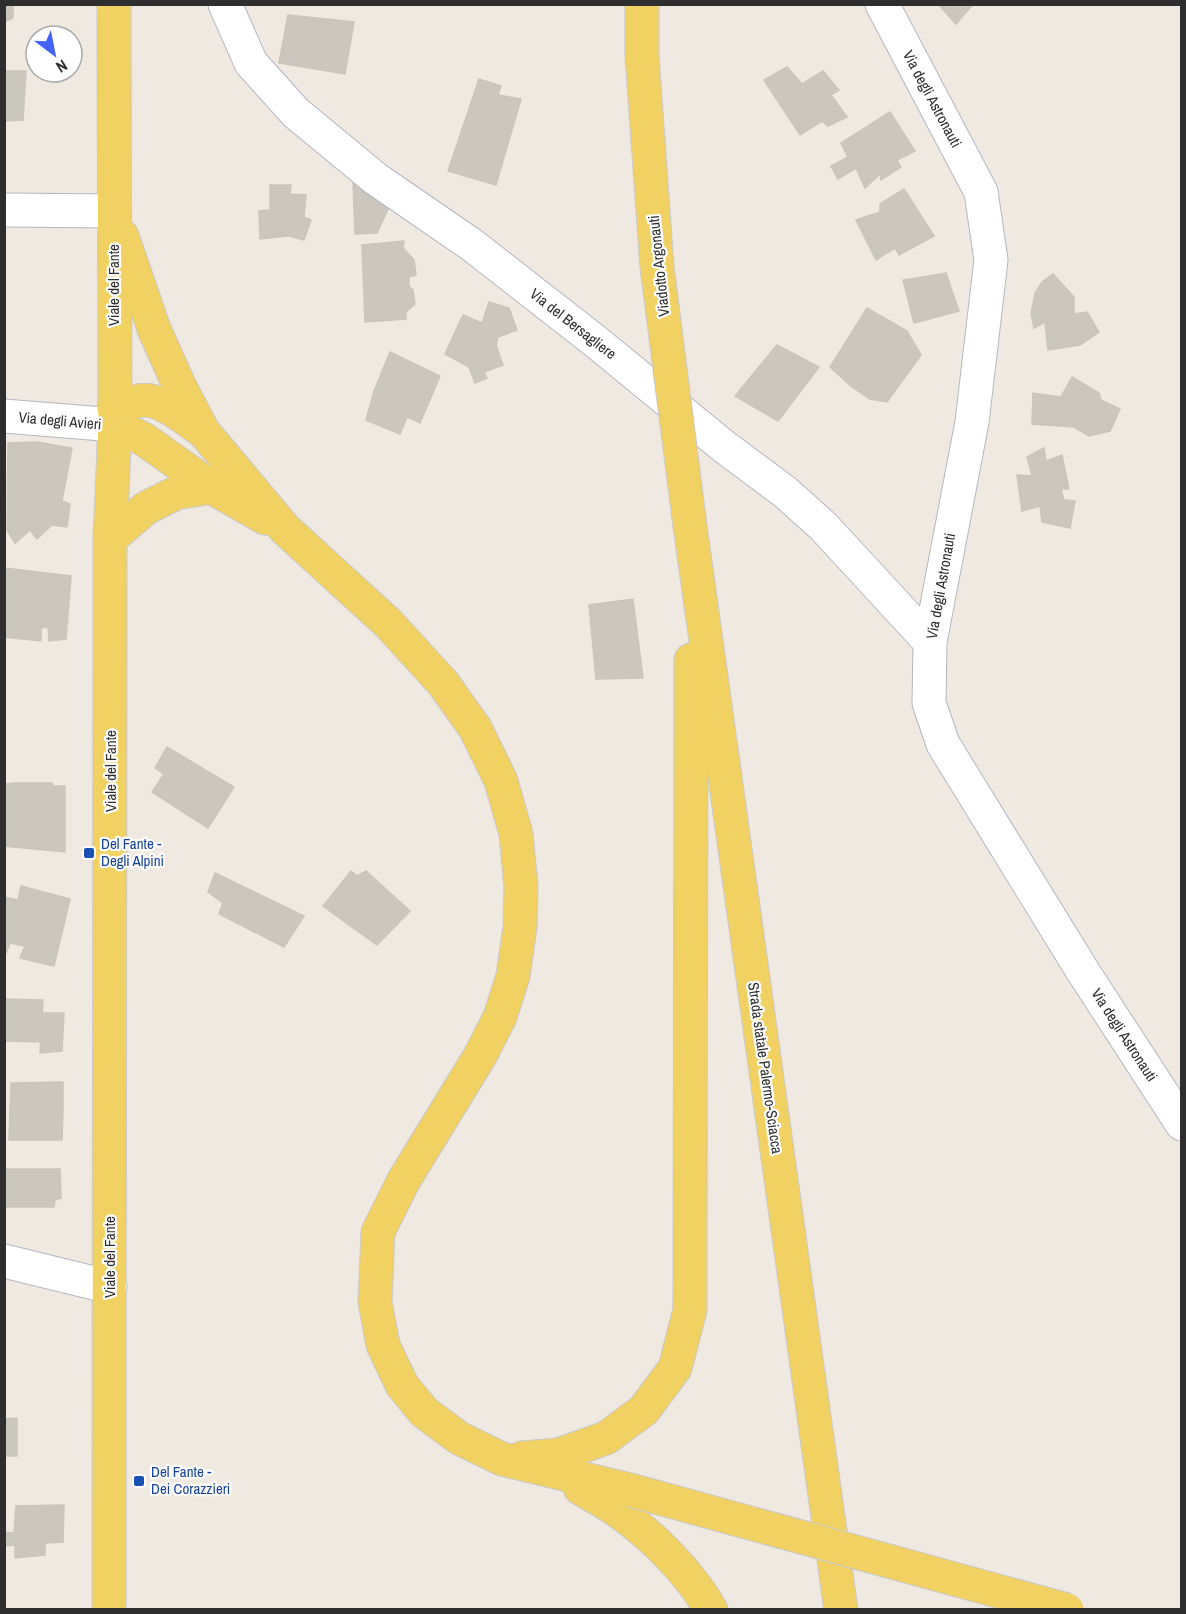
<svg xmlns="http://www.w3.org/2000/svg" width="1186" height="1614" viewBox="0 0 1186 1614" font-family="'Archivo Narrow',sans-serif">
  <rect width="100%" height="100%" fill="#efe9e1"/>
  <g fill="#cbc7bf" stroke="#cbc5ba" stroke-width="1.5">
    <path d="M4,4H13V18L4,22Z"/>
    <path d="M938,4H973L956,24Z"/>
    <path d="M288,15L354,22L345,74L279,63Z"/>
    <path d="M787,67L802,84L823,71L839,90L831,95L847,117L828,126L822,121L800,135L764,80Z"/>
    <path d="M4,71H26L23,120L4,121Z"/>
    <path d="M479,79L501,86L498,95L521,99L496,185L448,171Z"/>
    <path d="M890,112L915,151L897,160L901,167L881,180L880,174L865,188L856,168L838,179L831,166L848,157L841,143Z"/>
    <path d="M353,182L389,207L377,233L355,234Z"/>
    <path d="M270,185H291L290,194L306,195L304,217L311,220L304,240L278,233L279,220L270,216Z"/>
    <path d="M904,189L934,236L899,255L895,248L876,260L856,220L880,212V204Z"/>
    <path d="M270,210L279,220L278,233L288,236L260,239L259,211Z"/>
    <path d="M404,241L403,248L414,260L416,275L409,277V286L413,290L415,304L406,312V319L365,322L362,245Z"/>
    <path d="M946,273L959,311L914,323L903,280Z"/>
    <path d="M1053,274L1074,297V314L1087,312L1099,332L1080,345L1048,350L1045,322L1034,328L1031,314L1035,293L1042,282Z"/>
    <path d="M489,302L509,308L517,330L498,337L496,345L503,365L484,372L487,378L475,383L469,367L445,354L463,315L482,323Z"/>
    <path d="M867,308L907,331L921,355L887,402L870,399L852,387L830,367Z"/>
    <path d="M777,345L819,367L778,421L735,396Z"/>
    <path d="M390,352L440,376L420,423L407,417L400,434L366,420L374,391Z"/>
    <path d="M1072,377L1099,393L1101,400L1120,409L1110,431L1089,436L1074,427L1032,424L1033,393L1061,397Z"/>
    <path d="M37,442L72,448L62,501L70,504L67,527L52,525L37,539L30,530L15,543L7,530L8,443Z"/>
    <path d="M1044,448L1046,461L1062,455L1069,489H1061L1064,500L1075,501L1070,528L1042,522L1040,506L1022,511L1017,475L1032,476L1027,457Z"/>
    <path d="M4,568L71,576L66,639L49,641L48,627L41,628V641L4,637Z"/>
    <path d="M633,599L643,678L596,679L589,605Z"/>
    <path d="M167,747L234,787L208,828L152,792L164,774L155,768Z"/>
    <path d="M16,783H52L53,786H65V852L4,846V784Z"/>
    <path d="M351,871L357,876L366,871L410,911L377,945L323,906Z"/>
    <path d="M215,873L304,916L284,947L219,914L223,903L208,892Z"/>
    <path d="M21,886L70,899L54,966L20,958L25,946L10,943L6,953H4V897L18,900Z"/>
    <path d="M4,999L43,1000L41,1042L4,1041Z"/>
    <path d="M42,1013H64L62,1051L40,1053Z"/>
    <path d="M63,1082V1109L36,1108L37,1140H9L11,1083Z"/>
    <path d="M36,1108L63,1109L62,1140H37Z"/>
    <path d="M4,1169H60L61,1198L55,1200L54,1207H4Z"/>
    <path d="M17,1418V1456H4V1419Z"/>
    <path d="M64,1505L63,1542L45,1543V1555L15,1558V1545L4,1546V1532L14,1533L16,1506Z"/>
  </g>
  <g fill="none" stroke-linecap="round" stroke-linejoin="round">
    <defs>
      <g id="minor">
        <path d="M225,4L251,63L296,113L376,179L472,245L595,341L722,445L785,492L823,526L930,642"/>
        <path d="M882,4L981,192L991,260L972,422L930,642L929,703L943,744L1082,970L1182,1124"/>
        <path d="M4,210L114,211"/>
        <path d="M4,416L115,425"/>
        <path d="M4,1261L110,1287"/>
      </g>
      <g id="major">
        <path d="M122,236L154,329L179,385L203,431L285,529L388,623L443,683L475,728L501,781L516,834L521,886L520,927L513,976L500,1017L480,1056L404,1180L378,1232L375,1302L383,1345L402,1385L424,1412L459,1438L502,1459L630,1490"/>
        <path d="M114,408C125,404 139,398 152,401C169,405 187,420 201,430"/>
        <path d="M115,425L145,440L211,487L265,518"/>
        <path d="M690,526L841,1610"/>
        <path d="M110,539L146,508L176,493L211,487"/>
        <path d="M522,1458L558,1455L606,1438L644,1410L675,1368L690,1310L691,660"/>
        <path d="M580,1488C593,1496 607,1503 619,1512C653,1536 691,1574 711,1610"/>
        <path d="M109,1610L110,539L115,425L114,4"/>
      </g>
    </defs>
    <use href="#minor" stroke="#b4b7c1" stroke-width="35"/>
    <use href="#major" stroke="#c9c9c9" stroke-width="35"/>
    <use href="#minor" stroke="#fff" stroke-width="33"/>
    <use href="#major" stroke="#f2d163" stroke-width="33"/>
    <defs>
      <g id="major-bridge">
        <path d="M642,4V56L657,267L690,526"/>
        <path d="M630,1490L1067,1610"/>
      </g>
    </defs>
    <use href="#major-bridge" stroke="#c9c9c9" stroke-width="35" stroke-linecap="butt"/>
    <use href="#major-bridge" stroke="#f2d163" stroke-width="33"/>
  </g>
  <g fill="#1a4fb4" stroke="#fff" stroke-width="2">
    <rect x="83" y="847" width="12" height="12" rx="3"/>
    <rect x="133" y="1475" width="12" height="12" rx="3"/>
  </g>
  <g text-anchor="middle" stroke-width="4.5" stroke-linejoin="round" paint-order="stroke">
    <g font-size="15" fill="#2e2e2e" stroke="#fff">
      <text transform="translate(932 99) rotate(62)" y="5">Via degli Astronauti</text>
      <text transform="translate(659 266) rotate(-96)" y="5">Viadotto Argonauti</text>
      <text transform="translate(114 285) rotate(-90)" y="5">Viale del Fante</text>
      <text transform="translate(573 324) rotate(38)" y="5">Via del Bersagliere</text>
      <text transform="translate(60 421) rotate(5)" y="5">Via degli Avieri</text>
      <text transform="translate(941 586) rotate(-80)" y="5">Via degli Astronauti</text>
      <text transform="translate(111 771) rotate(-90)" y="5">Viale del Fante</text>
      <text transform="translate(1124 1035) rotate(57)" y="5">Via degli Astronauti</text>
      <text transform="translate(765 1068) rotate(82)" y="5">Strada statale Palermo-Sciacca</text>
      <text transform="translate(110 1257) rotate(-90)" y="5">Viale del Fante</text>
    </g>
    <g font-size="15" fill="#164399" stroke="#fff" text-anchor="start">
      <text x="101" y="849">Del Fante -<tspan x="101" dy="17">Degli Alpini</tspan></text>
      <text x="151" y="1477">Del Fante -<tspan x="151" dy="17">Dei Corazzieri</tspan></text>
    </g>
  </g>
  <rect width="1186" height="1614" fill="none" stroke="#2e2e2e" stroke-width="12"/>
  <g transform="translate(54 54) rotate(148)"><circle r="28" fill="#ffffff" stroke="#ababab" stroke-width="1.5"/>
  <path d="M0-4.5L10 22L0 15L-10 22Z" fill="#4264fb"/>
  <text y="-9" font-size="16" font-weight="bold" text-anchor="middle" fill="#2e2e2e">N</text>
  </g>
</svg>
